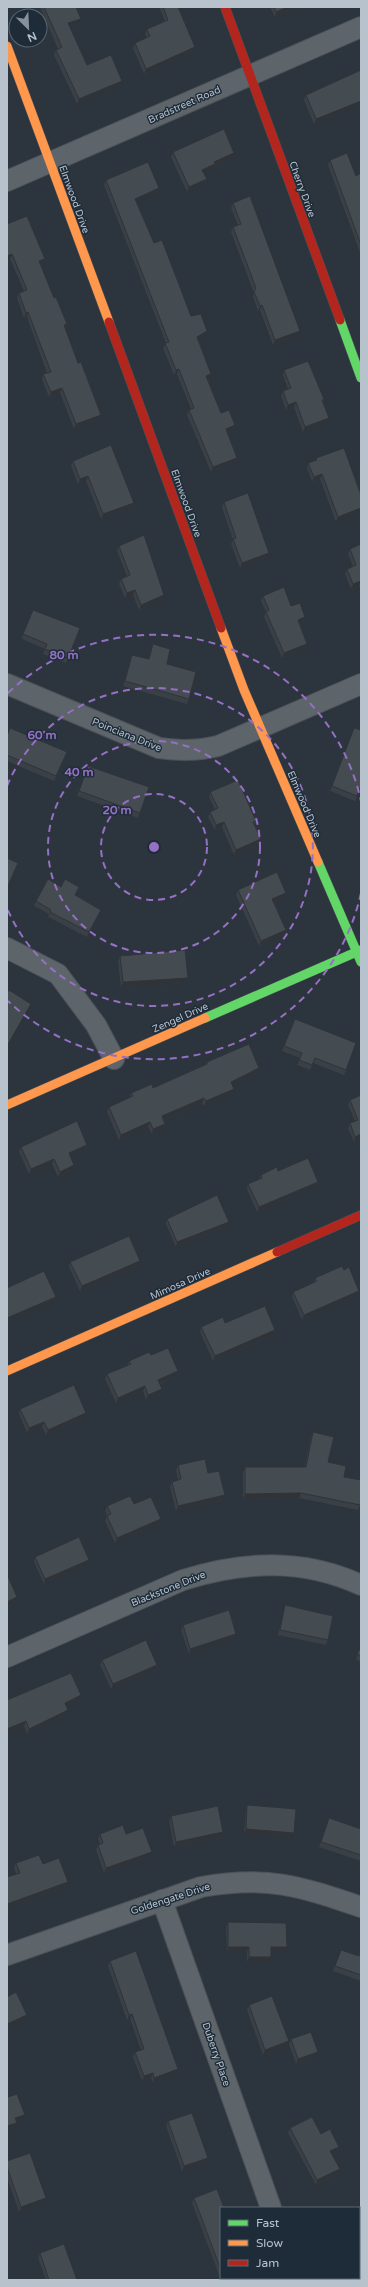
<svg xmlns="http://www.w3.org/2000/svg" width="368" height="2287" viewBox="0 0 368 2287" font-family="'Varela Round',sans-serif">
  <rect width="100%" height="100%" fill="#2c353d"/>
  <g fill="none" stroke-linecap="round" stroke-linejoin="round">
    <defs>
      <g id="street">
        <path d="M7,181L361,27"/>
        <path d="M7,684L159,748C180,751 198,751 218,746L361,684"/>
        <path d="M7,948L58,974L96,1025L114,1059"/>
        <path d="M7,1657L183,1580C244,1561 302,1558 361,1585"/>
        <path d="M162,1900L271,2208"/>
        <path d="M7,1955L201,1887C267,1875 299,1886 361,1907"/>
        <path d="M359,2224H361"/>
        <path d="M296,2278L297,2280"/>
      </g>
      <g id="fast">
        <path d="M340,320L361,378"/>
        <path d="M318,862L361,962"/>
        <path d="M205,1018L361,950"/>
      </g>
      <g id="slow">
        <path d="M7,46L109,322"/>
        <path d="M221,628L244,690L318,862"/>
        <path d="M7,1105L205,1018"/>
        <path d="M7,1371L277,1252"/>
      </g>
      <g id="jam">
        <path d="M225,7L340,320"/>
        <path d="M109,322L221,628"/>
        <path d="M277,1252L361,1215"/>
      </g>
    </defs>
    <use href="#street" stroke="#4b5157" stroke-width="22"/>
    <use href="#fast" stroke="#4b5157" stroke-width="10"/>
    <use href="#slow" stroke="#4b5157" stroke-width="10"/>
    <use href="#jam" stroke="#4b5157" stroke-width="10"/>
    <use href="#street" stroke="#5d646a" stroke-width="20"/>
    <use href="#fast" stroke="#63d668" stroke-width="9"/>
    <use href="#slow" stroke="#ff974d" stroke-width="9"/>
    <use href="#jam" stroke="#b3261e" stroke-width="9"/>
  </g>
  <g fill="#3a4046">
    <path d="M40,7H76L81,19L79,24L70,27L87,65L122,81L120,86L77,104L54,55L56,50L58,49Z"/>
    <path d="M159,7H178L193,52L144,74L133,48L135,43L147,38L145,34L147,29L165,21Z"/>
    <path d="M270,7H298L275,17Z"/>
    <path d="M361,70L314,124L304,100L306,95Z"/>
    <path d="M173,152L233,158L214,167L213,169L204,173L207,179L205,184L187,192L171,157Z"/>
    <path d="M330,160L356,176L361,173V255L328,165Z"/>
    <path d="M106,180L157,193L136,202L154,243L191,316L205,336L199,340L209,379L208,380L221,413L235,425L234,430L227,433L237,458L235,463L211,472L187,415L189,410L191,409L177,374L174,375L163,348L166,343L104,185Z"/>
    <path d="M233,203L300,331L298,336L273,345L260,310L258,311L253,297L254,293L231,232L233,227L238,225L231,208Z"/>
    <path d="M7,224L43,264L41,265L99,420L74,429L60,393L49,397L42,379L43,374L47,373L27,317L24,318L17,298L19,293L24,291L10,259Z"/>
    <path d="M284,370L324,399L323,403L327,423L303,432L294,407L286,410L281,396L283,391L288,389L283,375Z"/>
    <path d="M316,458L361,495L336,522L320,479L312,482L307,468L308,463L316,461Z"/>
    <path d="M73,461L134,503L132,508L101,519L86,481L78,484L71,466Z"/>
    <path d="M224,502L269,553L267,558L240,568L231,544L233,540L222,507Z"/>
    <path d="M361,544V590L359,586L351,589L345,574L347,569L353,567L348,554L350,549Z"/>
    <path d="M119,546L163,600L139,610L133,595L125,598L119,584L121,579L127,576L117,551Z"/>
    <path d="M263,596L291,606L305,617L303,622L300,623L307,644L305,649L282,658L264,617L266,612L261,601Z"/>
    <path d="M80,628L66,663L43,654L45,649L22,639L23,634Z"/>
    <path d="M132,655L167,664L189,699L187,704L123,686Z"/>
    <path d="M354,728L361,786L355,801L330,791Z"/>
    <path d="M7,736L65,757L54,781L7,761Z"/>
    <path d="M88,766L149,787L138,818L77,796Z"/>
    <path d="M210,792L256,821L255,825L259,844L234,855L222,827L215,830L208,817L210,812L215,810L209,797Z"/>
    <path d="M61,887H79L75,895L99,915L87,937L48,917L49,914L34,906L36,901Z"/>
    <path d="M238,890L286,893L284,898L274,902L286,930L284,935L259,946L236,895Z"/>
    <path d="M120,956L186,983L121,987L118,961Z"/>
    <path d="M356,1043L344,1075L313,1063L310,1070L297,1065L300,1058L282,1051L284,1046Z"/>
    <path d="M207,1062L257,1073L232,1085L234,1089L232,1094L204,1106L202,1103L164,1120L165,1124L164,1129L152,1134L148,1127L119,1140L107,1112L109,1107L129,1098L131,1093L153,1088L206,1064Z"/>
    <path d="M361,1095V1139L354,1142L348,1128L350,1123L355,1121L348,1105L350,1100Z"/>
    <path d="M87,1145L85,1150L70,1156L74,1165L72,1170L58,1177L52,1164L29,1174L19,1152L21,1147Z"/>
    <path d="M278,1171L318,1182L316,1187L257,1212L247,1189L248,1184L259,1179L261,1175Z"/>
    <path d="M167,1219L227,1227L176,1247L166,1224Z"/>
    <path d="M70,1262L138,1266L80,1291L69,1267Z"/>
    <path d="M315,1278L357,1296L302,1320L292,1297L293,1292L314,1283Z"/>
    <path d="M225,1323L275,1330L274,1335L213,1361L200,1332L201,1327Z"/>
    <path d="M151,1355L178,1371L176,1376L160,1384L162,1389L160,1394L146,1400L143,1391L116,1403L105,1379L107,1374L127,1366L129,1361Z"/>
    <path d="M20,1409L84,1418L46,1435L42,1427L27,1433L19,1414Z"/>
    <path d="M313,1432L328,1462L344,1477L360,1505L358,1510L299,1498L243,1499V1472L245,1467H305L311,1437Z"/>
    <path d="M178,1465L208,1473L223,1500L176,1511L170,1487L172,1482L178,1480L176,1470Z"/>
    <path d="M134,1504L159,1524L115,1543L105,1521L107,1516L105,1511L107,1506Z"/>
    <path d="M35,1557L89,1560L88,1565L44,1584L34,1562Z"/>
    <path d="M285,1605L328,1640L326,1645L278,1635L284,1610Z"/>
    <path d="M183,1625L235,1639L189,1654L181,1630Z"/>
    <path d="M361,1647V1662L356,1659Z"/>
    <path d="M102,1660L157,1665L155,1670L111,1689L100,1665Z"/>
    <path d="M7,1700H79L66,1706V1715L27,1734L24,1726L7,1733Z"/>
    <path d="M247,1805L292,1838L244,1834L246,1810Z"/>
    <path d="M171,1816L223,1832L222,1837L174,1847L169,1821Z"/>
    <path d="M329,1818L361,1829V1861L319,1847Z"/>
    <path d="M100,1834H126L150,1857L104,1873L96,1850L98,1845L100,1844L98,1839Z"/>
    <path d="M16,1863L68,1882L66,1887L7,1908V1877L16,1874L14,1868Z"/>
    <path d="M228,1922L285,1952H271L269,1962H247V1952H227L226,1927Z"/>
    <path d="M341,1950L359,1956L361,1950V1981L333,1971Z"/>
    <path d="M110,1961L176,2074L153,2083L151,2078L142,2081L133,2057L135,2052L141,2050L130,2019L127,2020L108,1966Z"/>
    <path d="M249,2005L287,2046L263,2055L247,2010Z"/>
    <path d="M291,2039L316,2057L296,2064L289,2044Z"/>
    <path d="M168,2121L208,2158L207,2163L182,2171L166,2126Z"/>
    <path d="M290,2128L321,2134L339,2147L337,2152L332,2154L340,2169L338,2174L316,2185L288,2133Z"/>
    <path d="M7,2161L44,2203L19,2212L7,2177Z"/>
    <path d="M194,2198L221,2208V2278H251L252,2280H221L192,2203Z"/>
    <path d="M40,2253L77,2280H46L38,2258Z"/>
  </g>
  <g fill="#303439">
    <path d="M288,7H298L275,17L276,12Z"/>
    <path d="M81,19L79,24L66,28L68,23Z"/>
    <path d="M195,47L193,52L144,74L146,69Z"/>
    <path d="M122,81L120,86L77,104L79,99Z"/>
    <path d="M361,101V105L314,124L316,119Z"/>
    <path d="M234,153L233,158L214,167L213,169L201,175L202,170L214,162Z"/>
    <path d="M207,179L205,184L187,192L189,187Z"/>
    <path d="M159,188L157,193L133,204L135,199Z"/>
    <path d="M12,254L10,259L7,260V256Z"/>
    <path d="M45,259L43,264L38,266L39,261Z"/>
    <path d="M262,305L260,310L258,311L260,306Z"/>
    <path d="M28,312L27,317L24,318L26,313Z"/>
    <path d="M207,331L205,336L196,342L197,337Z"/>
    <path d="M300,331L298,336L273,345L275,340Z"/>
    <path d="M179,369L177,374L174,375L176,370Z"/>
    <path d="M211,374L209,379L204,381L206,376Z"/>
    <path d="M62,388L60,393L49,397L51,392Z"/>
    <path d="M296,402L294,407L286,410L288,405Z"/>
    <path d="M101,415L99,420L74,429L76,424Z"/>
    <path d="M329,418L327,423L303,432L305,427Z"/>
    <path d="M235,425L234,430L224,434L226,429Z"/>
    <path d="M237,458L235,463L211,472L213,467Z"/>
    <path d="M322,474L320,479L312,482L314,477Z"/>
    <path d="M88,476L86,481L78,484L80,479Z"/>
    <path d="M134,503L132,508L101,519L103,514Z"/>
    <path d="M361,508V512L336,522L338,517Z"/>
    <path d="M269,553L267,558L240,568L242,563Z"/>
    <path d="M361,581L359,586L351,589L353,584Z"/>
    <path d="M135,590L133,595L125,598L127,593Z"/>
    <path d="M164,595L163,600L139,610L141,605Z"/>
    <path d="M305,617L303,622L296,625L298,620Z"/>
    <path d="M307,644L305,649L282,658L284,653Z"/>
    <path d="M224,822L222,827L215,830L216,825Z"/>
    <path d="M261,839L259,844L234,855L236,850Z"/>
    <path d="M286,893L284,898L270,904L272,899Z"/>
    <path d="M101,910L99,915L87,937L89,932Z"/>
    <path d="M286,930L284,935L259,946L261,941Z"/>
    <path d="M188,978L186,983L121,987L123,982Z"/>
    <path d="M31,1004L29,1009L7,1048V1046Z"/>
    <path d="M259,1068L257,1073L229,1087L231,1082Z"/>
    <path d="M234,1089L232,1094L204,1106L206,1101Z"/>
    <path d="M204,1098L202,1103L161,1121L162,1116Z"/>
    <path d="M150,1122L148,1127L119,1140L121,1135Z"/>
    <path d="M165,1124L164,1129L152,1134L153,1129Z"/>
    <path d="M361,1134V1139L354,1142L355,1137Z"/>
    <path d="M87,1145L85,1150L67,1158L69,1153Z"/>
    <path d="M54,1159L52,1164L29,1174L31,1169Z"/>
    <path d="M74,1165L72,1170L58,1177L60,1172Z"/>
    <path d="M318,1182L316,1187L257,1212L259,1207Z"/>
    <path d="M229,1222L227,1227L176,1247L177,1242Z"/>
    <path d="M140,1261L138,1266L80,1291L82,1286Z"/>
    <path d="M359,1291L357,1296L302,1320L304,1315Z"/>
    <path d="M56,1297L54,1302L7,1323V1318Z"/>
    <path d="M275,1330L274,1335L213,1361L215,1356Z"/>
    <path d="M178,1371L176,1376L156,1385L158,1380Z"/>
    <path d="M145,1386L143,1391L116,1403L118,1398Z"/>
    <path d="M162,1389L160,1394L146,1400L148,1395Z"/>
    <path d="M86,1413L84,1418L46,1435L48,1430Z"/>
    <path d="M44,1422L42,1427L27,1433L29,1428Z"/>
    <path d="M301,1493L299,1498L243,1499L245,1494Z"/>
    <path d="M225,1495L223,1500L176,1511L178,1506Z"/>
    <path d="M161,1519L159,1524L115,1543L117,1538Z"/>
    <path d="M89,1560L88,1565L44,1584L45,1579Z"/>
    <path d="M17,1597L15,1602L7,1606V1602Z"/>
    <path d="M236,1634L235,1639L189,1654L190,1649Z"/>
    <path d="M157,1665L155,1670L111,1689L113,1684Z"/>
    <path d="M81,1695L79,1700L63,1708L65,1703Z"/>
    <path d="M68,1710L66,1715L27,1734L29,1729Z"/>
    <path d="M26,1721L24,1726L7,1733V1729Z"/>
    <path d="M246,1829L294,1833L292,1838L244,1834Z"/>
    <path d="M223,1832L222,1837L174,1847L176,1842Z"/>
    <path d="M152,1852L150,1857L104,1873L106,1868Z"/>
    <path d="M68,1882L66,1887L7,1908V1904Z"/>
    <path d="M228,1947H249L247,1952H227Z"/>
    <path d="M271,1947H287L285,1952H270Z"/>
    <path d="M249,1957H271L269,1962H247Z"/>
    <path d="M132,2014L130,2019L127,2020L129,2015Z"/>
    <path d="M27,2015L25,2020L7,2028V2024Z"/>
    <path d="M289,2041L287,2046L263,2055L265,2050Z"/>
    <path d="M318,2052L316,2057L296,2064L298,2059Z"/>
    <path d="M178,2069L176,2074L153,2083L154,2078Z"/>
    <path d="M153,2073L151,2078L142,2081L144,2076Z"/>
    <path d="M25,2115L23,2120L13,2123L15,2118Z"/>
    <path d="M17,2123L15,2128L7,2131V2126Z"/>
    <path d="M339,2147L337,2152L328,2156L330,2151Z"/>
    <path d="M208,2158L207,2163L182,2171L184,2166Z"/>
    <path d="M340,2169L338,2174L316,2185L317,2180Z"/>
    <path d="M46,2198L44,2203L19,2212L21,2207Z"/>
  </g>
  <g fill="#444b51" stroke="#303439">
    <path d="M44,7H76L81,19L68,23L87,65L111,55L122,81L79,99L56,50L62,47Z"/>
    <path d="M163,7H178L195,47L146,69L135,43L150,36L147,29L168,20Z"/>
    <path d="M274,7H288L276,12Z"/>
    <path d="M361,70V101L316,119L306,95Z"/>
    <path d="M224,129L234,153L214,162L215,164L202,170L207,179L189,187L173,152Z"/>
    <path d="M347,153L356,176L361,173V245L330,160Z"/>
    <path d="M148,162L159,188L135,199L154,243L162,240L191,316L201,314L207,331L197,337L211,374L206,376L221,413L229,410L235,425L226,429L237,458L213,467L189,410L194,408L179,369L176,370L165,343L169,342L106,180Z"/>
    <path d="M250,196L300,331L275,340L262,305L260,306L254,292L256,288L233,227L241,224L233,203Z"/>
    <path d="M27,216L45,259L39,261L54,298L56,297L67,324L64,325L78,363L81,362L101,415L76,424L62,388L51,392L43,374L51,372L28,312L26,313L19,293L27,290L12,254L7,256V224Z"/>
    <path d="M308,361L324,399L322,400L329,418L305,427L296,402L288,405L283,391L291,388L284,370Z"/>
    <path d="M111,445L134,503L103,514L88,476L80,479L73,461Z"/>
    <path d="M344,448L361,495V508L338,517L322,474L314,477L308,463L317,460L316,458Z"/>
    <path d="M248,493L269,553L242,563L233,539L236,538L224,502Z"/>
    <path d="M144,535L164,595L141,605L135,590L127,593L121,579L130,575L119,546Z"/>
    <path d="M361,544V581L353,584L347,569L356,565L350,549Z"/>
    <path d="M284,587L291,606L300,603L305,617L298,620L307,644L284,653L266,612L269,610L263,596Z"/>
    <path d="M33,610L80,628L68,658L45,649L47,644L23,634Z"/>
    <path d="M153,644L170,649L167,664L196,672L189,699L125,681L132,655L149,659Z"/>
    <path d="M10,728L67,752L56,776L7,755V736Z"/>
    <path d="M354,728L361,730V786L357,796L332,786Z"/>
    <path d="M88,766L149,787L140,813L79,791Z"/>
    <path d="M238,780L256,821L253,822L261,839L236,850L224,822L216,825L210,812L218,808L210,792Z"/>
    <path d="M7,858L18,863L7,888Z"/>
    <path d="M277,872L286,893L272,899L286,930L261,941L238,890Z"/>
    <path d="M48,879L61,887L65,879L79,887L75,895L101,910L89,932L50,912L51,910L36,901Z"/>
    <path d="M185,950L188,978L123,982L120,956Z"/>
    <path d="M9,990L31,1004L7,1046V993Z"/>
    <path d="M295,1019L356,1043L346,1070L315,1058L312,1065L299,1060L302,1053L284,1046Z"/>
    <path d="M249,1044L259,1068L231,1082L234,1089L206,1101L204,1098L162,1116L165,1124L153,1129L150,1122L121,1135L109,1107L133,1096L131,1093L152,1084L153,1088L207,1064V1062Z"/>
    <path d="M361,1095V1134L355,1137L350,1123L358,1120L350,1100Z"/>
    <path d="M77,1121L87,1145L69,1153L74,1165L60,1172L54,1159L31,1169L21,1147Z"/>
    <path d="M308,1158L318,1182L259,1207L248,1184L262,1178L261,1175L277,1167L278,1171Z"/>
    <path d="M217,1195L229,1222L177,1242L167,1219Z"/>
    <path d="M129,1236L140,1261L82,1286L70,1262Z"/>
    <path d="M342,1266L344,1270L349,1267L359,1291L304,1315L293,1292L317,1281L315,1278Z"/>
    <path d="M44,1271L56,1297L7,1318V1288Z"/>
    <path d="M265,1306L275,1330L215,1356L201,1327L223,1317L225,1323Z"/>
    <path d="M168,1348L178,1371L158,1380L162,1389L148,1395L145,1386L118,1398L107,1374L131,1364L129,1361L149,1352L151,1355Z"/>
    <path d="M74,1385L86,1413L48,1430L44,1422L29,1428L20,1409Z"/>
    <path d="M313,1432L334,1437L328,1462L346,1466L344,1477L361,1480V1500L360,1505L301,1493L245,1494V1467H306Z"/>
    <path d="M205,1459L208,1473L219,1471L225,1495L178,1506L172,1482L181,1479L178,1465Z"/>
    <path d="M130,1496L134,1504L151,1497L161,1519L117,1538L107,1516L111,1514L107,1506Z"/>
    <path d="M79,1537L89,1560L45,1579L35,1557Z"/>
    <path d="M7,1574L17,1597L7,1602Z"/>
    <path d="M285,1605L333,1616L328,1640L280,1630Z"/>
    <path d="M229,1610L236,1634L190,1649L183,1625Z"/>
    <path d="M146,1640L157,1665L113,1684L102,1660Z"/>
    <path d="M361,1647V1656L357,1654Z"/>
    <path d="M71,1673L81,1695L65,1703L68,1710L29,1729L26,1721L7,1729V1700Z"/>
    <path d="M247,1805L296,1809L294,1833L246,1829Z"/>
    <path d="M218,1806L223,1832L176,1842L171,1816Z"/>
    <path d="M329,1818L361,1829V1855L321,1842Z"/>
    <path d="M123,1825L126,1834L143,1828L152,1852L106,1868L98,1845L103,1843L100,1834Z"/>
    <path d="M39,1855L43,1864L59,1858L68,1882L7,1904V1877L20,1873L16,1863Z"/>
    <path d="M228,1922L286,1923L287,1947H271V1957H249V1947H228Z"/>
    <path d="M341,1950L359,1956L361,1951V1975L335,1966Z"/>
    <path d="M136,1951L178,2069L154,2078L153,2073L144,2076L135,2052L144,2049L132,2014L129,2015L110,1961Z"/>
    <path d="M16,1992L27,2015L7,2024V1997Z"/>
    <path d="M272,1996L289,2041L265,2050L249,2005Z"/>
    <path d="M311,2032L318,2052L298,2059L291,2039Z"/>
    <path d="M17,2094L25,2115L15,2118L17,2123L7,2126V2096L8,2097Z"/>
    <path d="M192,2113L208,2158L184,2166L168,2121Z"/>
    <path d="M312,2117L321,2134L330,2129L339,2147L330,2151L340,2169L317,2180L290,2128Z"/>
    <path d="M30,2153L46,2198L21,2207L7,2167V2161Z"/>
    <path d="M217,2189L224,2208H221V2270L194,2198Z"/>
    <path d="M64,2244L77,2280H49L40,2253Z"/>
    <path d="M359,2265H361V2280H351V2278H359Z"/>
    <path d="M224,2278H251L252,2280H225Z"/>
  </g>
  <g fill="none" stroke="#9670c5" stroke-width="2" stroke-dasharray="7 5">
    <circle cx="154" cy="847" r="53"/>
    <circle cx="154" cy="847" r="106"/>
    <path d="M7 786A159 159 0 1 1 7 908"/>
    <path d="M361 893A212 212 0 0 1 8 1001M8 693A212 212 0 0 1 361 801"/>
  </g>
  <g text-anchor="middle" stroke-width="3" stroke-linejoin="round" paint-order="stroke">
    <g font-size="10" fill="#b7c2cd" stroke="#1e2c39">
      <text transform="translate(184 104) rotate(-24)" y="4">Bradstreet Road</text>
      <text transform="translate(303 189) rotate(70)" y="4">Cherry Drive</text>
      <text transform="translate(75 199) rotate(70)" y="4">Elmwood Drive</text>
      <text transform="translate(187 503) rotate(70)" y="4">Elmwood Drive</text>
      <text transform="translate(127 734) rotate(22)" y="4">Poinciana Drive</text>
      <text transform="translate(305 804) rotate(67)" y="4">Elmwood Drive</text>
      <text transform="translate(180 1017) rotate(-24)" y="4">Zengel Drive</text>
      <text transform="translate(180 1283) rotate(-24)" y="4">Mimosa Drive</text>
      <text transform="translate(168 1588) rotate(-22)" y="4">Blackstone Drive</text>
      <text transform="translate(170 1898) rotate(-18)" y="4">Goldengate Drive</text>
      <text transform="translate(217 2054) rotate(71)" y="4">Duberry Place</text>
    </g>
  </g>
  <circle cx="154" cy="847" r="6" fill="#9670c5" stroke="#1e2c39" stroke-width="2"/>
  <g font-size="12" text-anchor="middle" font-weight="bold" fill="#9670c5" stroke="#1e2c39" stroke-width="3" stroke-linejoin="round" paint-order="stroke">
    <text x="64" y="659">80 m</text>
    <text x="42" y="739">60 m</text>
    <text x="79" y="776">40 m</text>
    <text x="117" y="814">20 m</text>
  </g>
  <rect width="368" height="2287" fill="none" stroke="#b7c2cd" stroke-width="16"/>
  <rect x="220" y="2207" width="140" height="72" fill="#1e2c39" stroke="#5b6874"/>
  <rect x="228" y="2220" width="20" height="6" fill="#63d668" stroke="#5b6874"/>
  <text x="256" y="2227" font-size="12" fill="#b7c2cd">Fast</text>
  <rect x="228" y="2240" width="20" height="6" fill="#ff974d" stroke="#5b6874"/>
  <text x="256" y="2247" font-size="12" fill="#b7c2cd">Slow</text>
  <rect x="228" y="2260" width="20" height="6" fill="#b3261e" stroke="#5b6874"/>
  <text x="256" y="2267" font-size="12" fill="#b7c2cd">Jam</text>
  <g transform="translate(28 28) rotate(156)"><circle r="19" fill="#1e2c39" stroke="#5b6874"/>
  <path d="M0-3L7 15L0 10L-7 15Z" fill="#86919b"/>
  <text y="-6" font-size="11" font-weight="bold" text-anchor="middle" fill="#b7c2cd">N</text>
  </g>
</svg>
